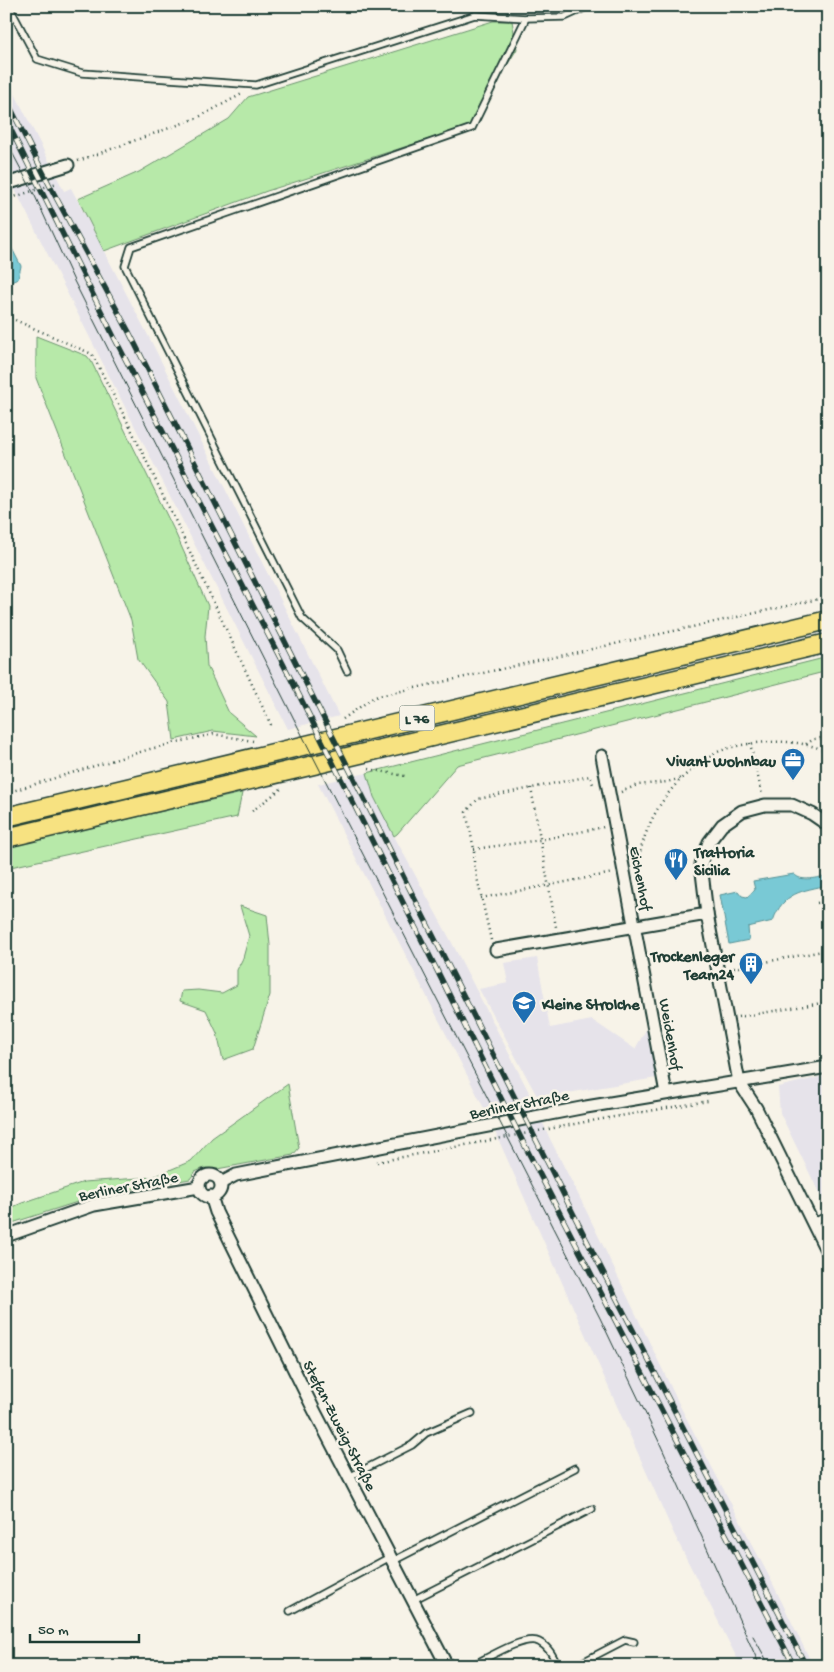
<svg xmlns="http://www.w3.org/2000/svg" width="834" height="1672" viewBox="0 0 834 1672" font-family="'Gochi Hand',sans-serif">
  <rect width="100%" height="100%" fill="#f7f3e8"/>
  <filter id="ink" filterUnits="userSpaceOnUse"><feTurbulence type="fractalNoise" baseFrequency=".02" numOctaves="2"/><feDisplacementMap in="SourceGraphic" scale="10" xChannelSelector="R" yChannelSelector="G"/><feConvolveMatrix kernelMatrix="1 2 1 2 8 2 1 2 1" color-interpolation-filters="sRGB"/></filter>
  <g filter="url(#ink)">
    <g fill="#e6e3ea">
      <path d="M6,76L64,191L71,188L151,341L339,716L288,729L6,172Z"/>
      <path d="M367,773L374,797L394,836L451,941L533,1100L550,1139L583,1204L680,1406L772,1582L813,1666H741L673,1532L488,1116L318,784Z"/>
      <path d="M537,958L550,1028L592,1020L635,1049L647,1028L656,1078L538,1098L479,989L508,983L504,963Z"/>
      <path d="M828,1075V1211L780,1113L778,1087Z"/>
    </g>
    <g fill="#b7e9a9" stroke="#6b936e">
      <path d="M493,21H512L517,49L470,126L267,191L104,251L78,199L139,172L229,119L248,97Z"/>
      <path d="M36,336L87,356L91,361L174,530L208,606L205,636L207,666L229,713L256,736L213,731L174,740L169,702L138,659L131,620L36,378Z"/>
      <path d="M828,657V671L457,765L397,834L394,836L374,797L367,773Z"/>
      <path d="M242,793L237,817L6,868V847Z"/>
      <path d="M240,906L267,915L270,945V995L253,1049L223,1060L217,1033L206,1010L180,1001L182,991L198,990L222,993L237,985V970L243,958L249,936Z"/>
      <path d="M288,1084L299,1148L293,1155L217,1169L204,1168L195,1172L190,1179L99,1195L6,1225V1210L22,1203L84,1182L153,1177L191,1161L212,1138Z"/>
    </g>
    <g fill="#79c9d5" stroke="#559195">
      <path d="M6,237L21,266L18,279L6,284Z"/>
      <path d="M794,874C802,883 816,877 828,876V885C802,891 783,892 773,921L748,927L749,940L729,944L720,895L738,891L742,896L747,897L755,890L753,881Z"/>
    </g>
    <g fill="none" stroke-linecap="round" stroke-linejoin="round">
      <defs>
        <g id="lane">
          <path d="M9,6L37,59L82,73L256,85L475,15L526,18L565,17L589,6"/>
          <path d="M347,671L337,650L302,618L125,266L131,247L472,128L526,18"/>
          <path d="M812,1223L828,1215"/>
          <path d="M349,1477L412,1445L426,1433L472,1413"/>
          <path d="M393,1561L575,1468"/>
          <path d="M413,1600L592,1509"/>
          <path d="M290,1611L390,1557"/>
          <path d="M126,1666L127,1665"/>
          <path d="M471,1666C486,1659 525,1634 539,1642C549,1647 553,1656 558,1666"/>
          <path d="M575,1666L625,1640L634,1642"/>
        </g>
        <g id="street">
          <path d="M6,184L68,165"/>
          <path d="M602,756L666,1093"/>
          <path d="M828,825L812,814L792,805H765L742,811L722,825L709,842L701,864L707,914L739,1082L756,1108L828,1254"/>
          <path d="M496,950L707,914"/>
          <circle cx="210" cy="1186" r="11"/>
          <path d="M221,1183L236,1175L586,1107L828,1067"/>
          <path d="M211,1196L216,1212L313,1408L447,1666"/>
          <path d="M6,1236L94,1205L199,1187"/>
        </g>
        <g id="primary">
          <path d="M6,817L828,620"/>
          <path d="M6,838L828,643"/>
        </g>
      </defs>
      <use href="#lane" stroke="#1f3d34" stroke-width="9"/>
      <use href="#street" stroke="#1f3d34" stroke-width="15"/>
      <use href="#primary" stroke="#1f3d34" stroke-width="21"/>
      <g stroke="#1f3d34" stroke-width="2.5" stroke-dasharray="1 4" stroke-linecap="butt">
        <path d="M78,161L197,118L242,94"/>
        <path d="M11,198L57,183"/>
        <path d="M6,316L92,354L129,425L175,520L272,727"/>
        <path d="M343,719L374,697L828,597"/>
        <path d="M750,743L762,794"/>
        <path d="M806,744L814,739L828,737"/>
        <path d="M369,769L405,776"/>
        <path d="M531,788L556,927"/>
        <path d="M621,792L637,785L667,782L682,778"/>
        <path d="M6,793L150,749L213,734L253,741"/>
        <path d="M252,811L281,789"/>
        <path d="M474,849L540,840L604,827"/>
        <path d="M637,871C642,826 666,785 704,761C709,758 714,753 720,751C735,745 753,743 769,742C789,741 809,743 828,752"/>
        <path d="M481,898L613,873"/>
        <path d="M817,903L828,901"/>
        <path d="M491,940L474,864V849L466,812L478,799L590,776L594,787"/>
        <path d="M729,969L828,950"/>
        <path d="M738,1017L828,1002"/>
        <path d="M377,1162L585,1122L708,1101"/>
      </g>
      <use href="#lane" stroke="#f7f3e8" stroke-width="5.5"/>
      <use href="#street" stroke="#f7f3e8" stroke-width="11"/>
      <use href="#primary" stroke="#f7e281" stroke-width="18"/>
      <g stroke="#1f3d34" stroke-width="1">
        <path d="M6,141L35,196L74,281L298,727L600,1318L661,1446L760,1666"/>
        <path d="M753,1636L770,1666"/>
      </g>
      <defs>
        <g id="rail">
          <path d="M6,99L52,190L129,332L584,1235L806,1666"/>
          <path d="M6,120L115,339L293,683L524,1144L794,1666"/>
        </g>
      </defs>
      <use href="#rail" stroke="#1f3d34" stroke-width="5.5"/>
      <use href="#rail" stroke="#f7f3e8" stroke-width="4" stroke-dasharray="11" stroke-linecap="butt"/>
    </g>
  </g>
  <defs>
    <symbol id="office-pin" viewBox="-11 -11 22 30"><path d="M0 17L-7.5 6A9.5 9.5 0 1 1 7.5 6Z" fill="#1f6fb2" stroke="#f7f3e8"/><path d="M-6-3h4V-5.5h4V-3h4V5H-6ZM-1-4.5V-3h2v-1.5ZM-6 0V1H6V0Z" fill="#fff"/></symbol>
    <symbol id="restaurant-pin" viewBox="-11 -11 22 30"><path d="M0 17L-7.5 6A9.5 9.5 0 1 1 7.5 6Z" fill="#1f6fb2" stroke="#f7f3e8"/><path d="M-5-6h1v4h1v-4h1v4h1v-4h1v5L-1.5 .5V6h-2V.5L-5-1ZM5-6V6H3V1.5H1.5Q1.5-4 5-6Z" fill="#fff"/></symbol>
    <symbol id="building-pin" viewBox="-11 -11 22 30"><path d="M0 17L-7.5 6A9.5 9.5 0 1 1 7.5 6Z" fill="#1f6fb2" stroke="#f7f3e8"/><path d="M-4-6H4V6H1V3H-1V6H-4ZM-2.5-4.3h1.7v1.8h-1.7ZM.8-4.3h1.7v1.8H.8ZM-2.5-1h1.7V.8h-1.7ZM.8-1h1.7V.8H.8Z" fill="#fff"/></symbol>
    <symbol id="school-pin" viewBox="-11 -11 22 30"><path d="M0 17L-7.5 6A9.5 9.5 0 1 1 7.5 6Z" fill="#1f6fb2" stroke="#f7f3e8"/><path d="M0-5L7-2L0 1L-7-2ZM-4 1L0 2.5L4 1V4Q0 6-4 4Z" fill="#fff"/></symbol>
  </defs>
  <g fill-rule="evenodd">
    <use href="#office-pin" x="779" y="746" width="28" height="38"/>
    <use href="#restaurant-pin" x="662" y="846" width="28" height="38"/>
    <use href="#building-pin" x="737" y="950" width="28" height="38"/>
    <use href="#school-pin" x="510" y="989" width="28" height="38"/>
  </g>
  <g text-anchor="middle" stroke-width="5" stroke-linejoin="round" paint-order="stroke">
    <rect fill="#f7f3e8" stroke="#60746a" stroke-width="1" x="399.5" y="705.5" width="35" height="25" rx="4"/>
    <g font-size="15" font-weight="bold" fill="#1f3d34">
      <text x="417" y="723">L 76</text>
    </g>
    <g font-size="16" font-weight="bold" fill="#1f3d34" stroke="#f7f3e8" text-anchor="end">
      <text x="776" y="766">Vivant Wohnbau</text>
      <text x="694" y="857" text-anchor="start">Trattoria<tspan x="694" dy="18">Sicilia</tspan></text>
      <text x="734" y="961">Trockenleger<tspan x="734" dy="18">Team24</tspan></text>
      <text x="542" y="1009" text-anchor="start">Kleine Strolche</text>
    </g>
    <g font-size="16" fill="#1f3d34" stroke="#f7f3e8">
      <text transform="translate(642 878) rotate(79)" y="6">Eichenhof</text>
      <text transform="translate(672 1034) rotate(80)" y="6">Weidenhof</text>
      <text transform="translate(519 1103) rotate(-11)" y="6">Berliner Straße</text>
      <text transform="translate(128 1185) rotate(-11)" y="6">Berliner Straße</text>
      <text transform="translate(341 1425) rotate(63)" y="6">Stefan-Zweig-Straße</text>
    </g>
  </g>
  <rect width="834" height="1672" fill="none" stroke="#f7f3e8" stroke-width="25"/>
  <rect x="12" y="12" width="809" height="1647" fill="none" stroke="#1f3d34" stroke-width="2" filter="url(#ink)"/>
  <path d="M30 1634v8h109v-8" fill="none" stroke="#1f3d34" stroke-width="2.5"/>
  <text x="38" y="1634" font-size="15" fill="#1f3d34" stroke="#f7f3e8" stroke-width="4" paint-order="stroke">50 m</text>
</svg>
